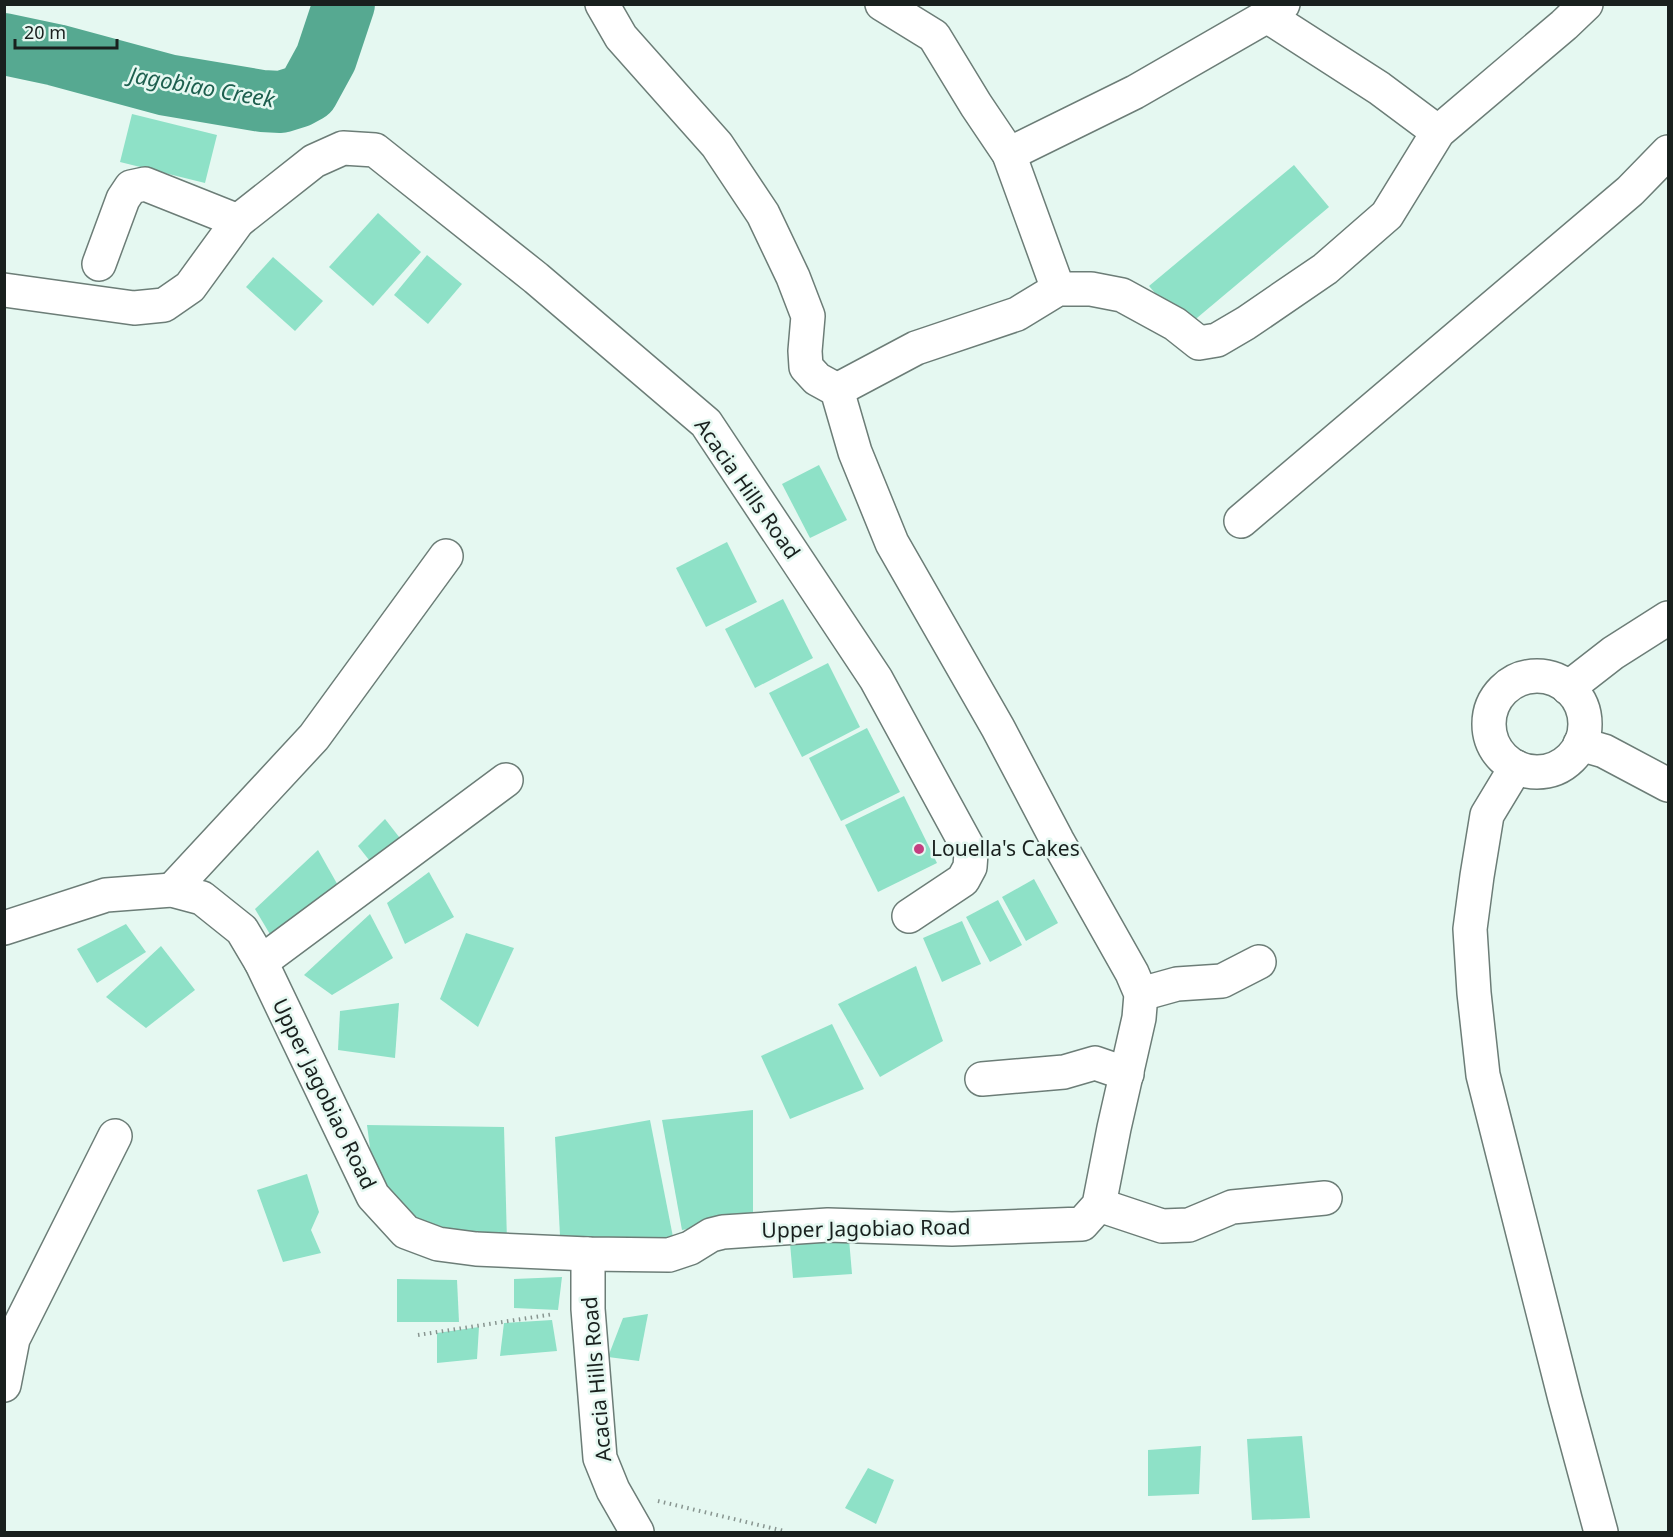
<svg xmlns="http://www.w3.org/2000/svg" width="1673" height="1537" viewBox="0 0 1673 1537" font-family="'Noto Sans',sans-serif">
  <rect width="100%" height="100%" fill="#e5f8f1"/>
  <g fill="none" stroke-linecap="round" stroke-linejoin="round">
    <path stroke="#56a991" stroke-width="62" d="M4,44L56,55L167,85L262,101L281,102L297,97L308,91L326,58L344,4"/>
  </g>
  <g fill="#8ee1c7">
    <path d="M132,114L217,135L205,183L120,162Z"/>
    <path d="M1294,165L1329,207L1185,328L1149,286Z"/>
    <path d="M378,213L421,252L373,306L329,267Z"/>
    <path d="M427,255L462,284L428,324L394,295Z"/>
    <path d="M273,257L323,301L295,331L246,287Z"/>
    <path d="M819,465L847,520L810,538L782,484Z"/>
    <path d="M727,542L757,602L706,627L676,568Z"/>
    <path d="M783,599L813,658L755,688L725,629Z"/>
    <path d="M828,663L860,727L802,757L769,693Z"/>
    <path d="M867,728L900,792L841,821L809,758Z"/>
    <path d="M904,796L937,863L878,892L845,825Z"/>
    <path d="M385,819L403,842L373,865L358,846Z"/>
    <path d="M318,850L340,889L271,936L255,909Z"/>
    <path d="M429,872L454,917L405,944L387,903Z"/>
    <path d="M1034,879L1058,923L1026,941L1002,897Z"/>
    <path d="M998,900L1022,945L990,962L966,917Z"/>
    <path d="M370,914L393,958L332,995L304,975Z"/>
    <path d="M962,921L981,964L942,982L923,938Z"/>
    <path d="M126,924L146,952L97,983L77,949Z"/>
    <path d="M466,933L514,948L478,1027L440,999Z"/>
    <path d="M161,946L195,990L146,1028L106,997Z"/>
    <path d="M916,966L943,1041L880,1077L838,1004Z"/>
    <path d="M399,1003L395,1058L338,1050L340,1011Z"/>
    <path d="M832,1024L864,1089L790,1119L761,1056Z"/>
    <path d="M753,1110V1217L682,1230L662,1120Z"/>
    <path d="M650,1120L674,1242L560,1236L555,1137Z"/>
    <path d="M367,1125L504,1127L507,1242L428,1235L376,1194Z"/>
    <path d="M307,1174L319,1212L311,1230L321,1253L283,1262L257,1190Z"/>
    <path d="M849,1239L852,1274L793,1278L790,1243Z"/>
    <path d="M562,1277L558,1310L514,1308V1279Z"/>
    <path d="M397,1279L457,1280L459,1322H397Z"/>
    <path d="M648,1314L639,1361L608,1357L623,1318Z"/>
    <path d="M552,1320L557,1351L500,1356L504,1323Z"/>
    <path d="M479,1327L477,1359L437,1363V1333Z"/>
    <path d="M1302,1436L1310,1518L1252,1520L1247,1439Z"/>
    <path d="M1201,1446L1199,1494L1148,1496V1450Z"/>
    <path d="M868,1468L894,1480L876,1524L845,1508Z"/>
  </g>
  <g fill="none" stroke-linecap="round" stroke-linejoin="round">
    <defs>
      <g id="minor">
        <path d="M882,4L934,36L976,105L1009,154L1058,289"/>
        <path d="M1267,16L1379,88L1438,132"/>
        <path d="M1009,154L1135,92L1267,16L1283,4"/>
        <path d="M99,264L123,199L131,187L145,184L238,221"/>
        <path d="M4,290L134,308L164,305L190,287L238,221L314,161L343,148L375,150L536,278L706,423L876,679L971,853L970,867L963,880L909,916"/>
        <path d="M837,390L916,348L1017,314L1058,289H1091L1122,295L1175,324L1199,343L1217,340L1246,323L1325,269L1387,215L1438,132L1564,25L1586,4"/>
        <path d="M1241,521L1630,191L1668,152"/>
        <circle cx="1537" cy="724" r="48"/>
        <path d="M1568,688L1613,653L1668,618"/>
        <path d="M1580,744L1604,751L1668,785"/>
        <path d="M1516,767L1487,815L1477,876L1470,929L1474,993L1483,1075L1565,1399L1601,1532"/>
        <path d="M172,890L314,737L446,556"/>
        <path d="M4,928L106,895L172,890L202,898L242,930L261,962L373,1196L406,1232L438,1244L476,1249L588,1254L669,1255L690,1248L711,1235L723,1232L828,1225L952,1229L1082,1224L1099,1205L1114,1128L1139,1018L1141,994L1132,973L1057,840L998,728L892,543L855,452L837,390L817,379L806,367L805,351L808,316L793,277L763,214L717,145L621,37L602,4"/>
        <path d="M261,962L506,780"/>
        <path d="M1141,994L1177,984L1222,981L1259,962"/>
        <path d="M982,1079L1064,1072L1095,1063L1127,1074"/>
        <path d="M1099,1205L1162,1226L1189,1225L1232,1207L1325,1198"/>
        <path d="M588,1254V1309L600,1458L613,1490L637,1532"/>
        <path d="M4,1385L13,1339L115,1136"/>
      </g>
    </defs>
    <use href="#minor" stroke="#6c7d77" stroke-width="36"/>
    <g stroke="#889590" stroke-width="4" stroke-dasharray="1.5 4.5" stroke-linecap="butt">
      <path d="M418,1335L554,1314"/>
      <path d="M658,1501L784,1531"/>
    </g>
    <use href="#minor" stroke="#fff" stroke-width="33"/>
  </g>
  <circle fill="#c43f81" stroke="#e5f8f1" stroke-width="2" cx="919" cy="849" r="6"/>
  <g text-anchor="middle" stroke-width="5" stroke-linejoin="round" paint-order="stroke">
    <g font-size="21" fill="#19201e" stroke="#e5f8f1">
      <text transform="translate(747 489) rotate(55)" y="7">Acacia Hills Road</text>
      <text transform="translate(324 1094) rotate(64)" y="7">Upper Jagobiao Road</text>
      <text transform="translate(866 1229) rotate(-1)" y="7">Upper Jagobiao Road</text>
      <text transform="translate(597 1379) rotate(-95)" y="7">Acacia Hills Road</text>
    </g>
    <g font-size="21" fill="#19201e" stroke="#e5f8f1" text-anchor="start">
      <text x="931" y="856">Louella's Cakes</text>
    </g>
    <g font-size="22" font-style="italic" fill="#1d5f4e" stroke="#e5f8f1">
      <text transform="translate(202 87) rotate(10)" y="8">Jagobiao Creek</text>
    </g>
  </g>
  <rect width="1673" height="1537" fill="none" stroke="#19201e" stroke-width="12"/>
  <path d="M15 39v9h102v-9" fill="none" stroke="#19201e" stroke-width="3"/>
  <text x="24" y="39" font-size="18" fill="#19201e" stroke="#e5f8f1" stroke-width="4.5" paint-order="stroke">20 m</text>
</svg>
